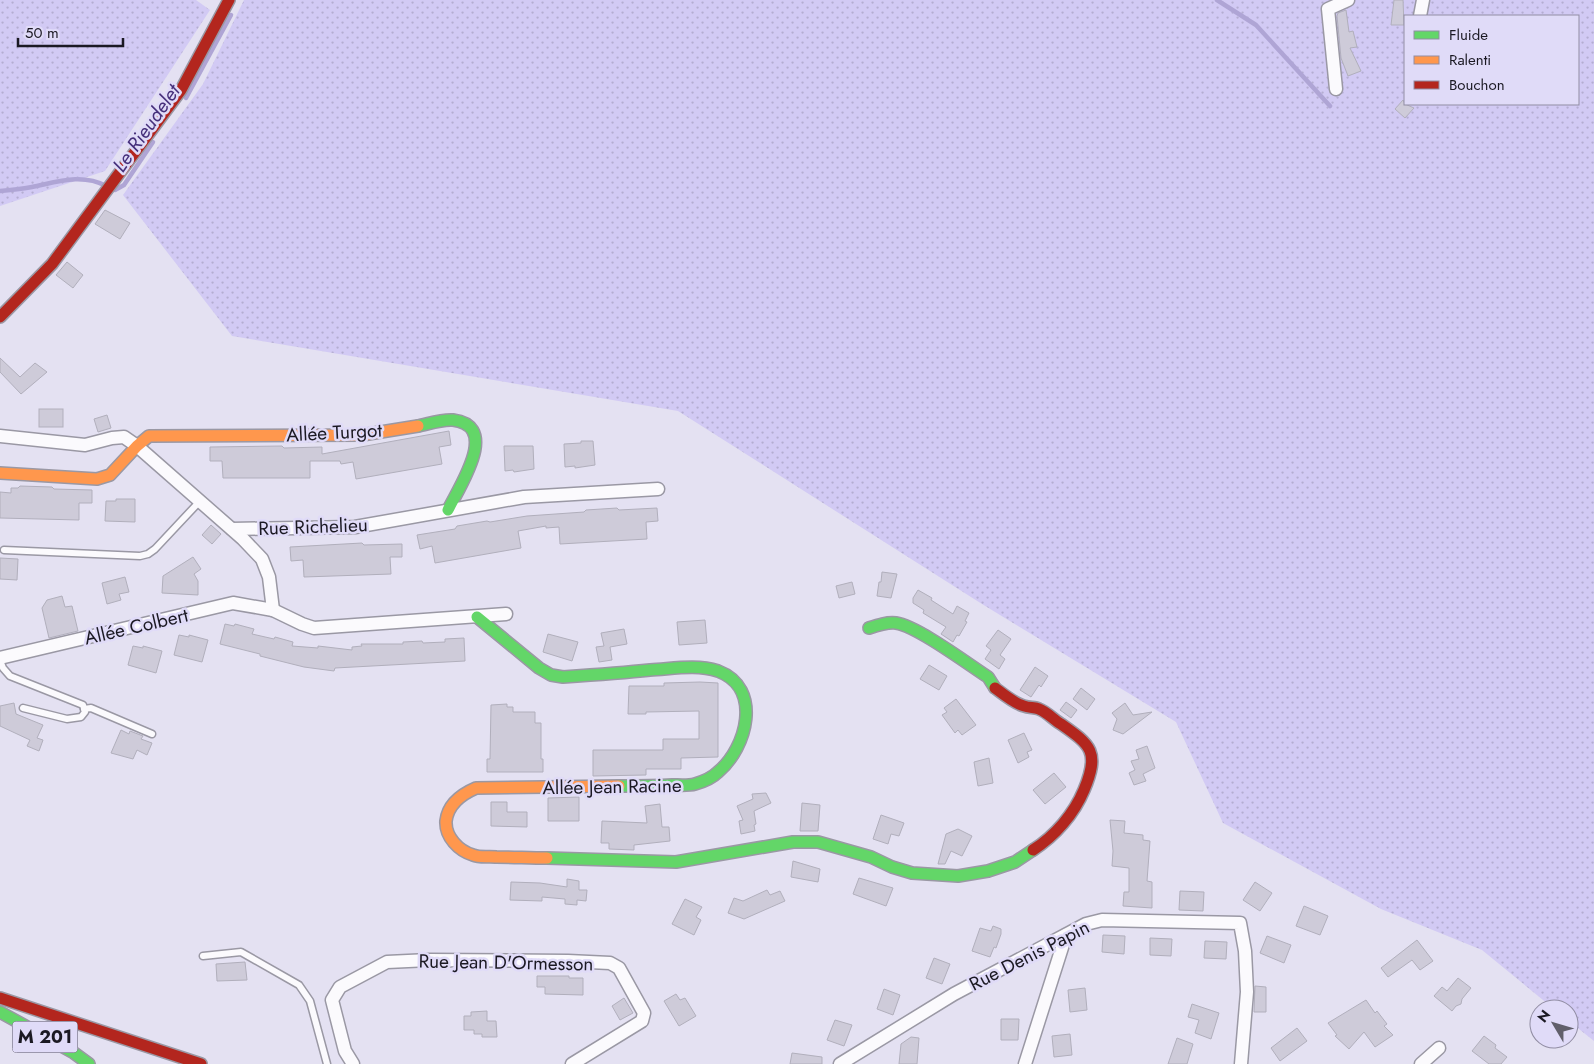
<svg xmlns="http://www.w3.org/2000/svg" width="1594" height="1064" viewBox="0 0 1594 1064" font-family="Jost,sans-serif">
  <defs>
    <pattern id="grass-dots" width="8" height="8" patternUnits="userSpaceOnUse" patternTransform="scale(1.25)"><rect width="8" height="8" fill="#d2caf4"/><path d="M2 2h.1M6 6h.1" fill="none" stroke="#b4add1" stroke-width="1.8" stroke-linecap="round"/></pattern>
  </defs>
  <rect width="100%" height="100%" fill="#e4e1f2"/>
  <g fill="url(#grass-dots)" fill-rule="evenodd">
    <path d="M0,0H196L210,10L105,171L0,206Z"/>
    <path d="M244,0H1594V1041L1569,1021V1009H1554L1482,950L1381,909L1223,823L1176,722L982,604L678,411L232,336L123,195L203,84ZM1405,16H1578V104H1405Z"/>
  </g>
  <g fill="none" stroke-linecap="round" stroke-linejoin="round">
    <g stroke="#afa5d5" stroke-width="4.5">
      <path d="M1217,0L1256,25L1330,106"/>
      <path d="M186,98L231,15"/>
      <path d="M115,190L124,185L153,142"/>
      <path d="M0,191C11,190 22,189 32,187C57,182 82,173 106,186"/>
    </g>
  </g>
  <g fill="#cecbd9" stroke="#b1afbc">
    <path d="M1394,0H1403L1404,25H1391Z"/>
    <path d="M1346,10L1349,32L1353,31L1357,47L1350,48L1361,71L1348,76L1341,58L1337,16L1338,13Z"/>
    <path d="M1403,100L1405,104L1414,108L1405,118L1395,109Z"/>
    <path d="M105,210L130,223L120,239L95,224Z"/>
    <path d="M67,262L83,275L73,288L56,275Z"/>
    <path d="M0,358L20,377L35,363L47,372L21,394L0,372Z"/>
    <rect x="39" y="409" width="24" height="18"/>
    <path d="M107,415L111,428L98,432L94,419Z"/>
    <path d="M449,431L451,445L439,447L442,464L356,479L353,462L341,464L340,461H310V478H223L222,461H210V447L282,446L284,448L322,447V454Z"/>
    <path d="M581,441H593L595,465L575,468V466L565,467L564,444L581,443Z"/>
    <path d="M504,446H533L534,469L514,472L513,470L505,471Z"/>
    <path d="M20,486L52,487L54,489L92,490V503H79V520L0,518V492L11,493V488H18Z"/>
    <path d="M116,499H135V522L105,521L106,501H116Z"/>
    <path d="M617,508L619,510L657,508L658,521L646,522L647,539L560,544L559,527L546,528V526L518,531L521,548L435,563L432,546L420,549L417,535L455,529L457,526L487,521L490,522L527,516L584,512L586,510Z"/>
    <path d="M211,525L221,534L212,544L202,535Z"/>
    <path d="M362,543L364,545L402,544V557H390L391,574L304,577L303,560L291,561L290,547Z"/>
    <path d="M193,557L201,569L194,574L198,581V595L162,593L163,576Z"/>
    <path d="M0,558L18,559L17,580L0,579Z"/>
    <path d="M882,572L897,574L891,598L877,596L879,582H881Z"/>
    <path d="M125,577L129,592L119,594L121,600L107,604L102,583Z"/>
    <path d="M852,582L855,594L839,598L836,586Z"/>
    <path d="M918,590L932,598L931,600L953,614L957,606L969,613L965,621L967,622L959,636L957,635L953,642L941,634L946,627L923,613L924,610L913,603V598Z"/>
    <path d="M62,596L65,607L72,606L78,631L49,638L42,608L47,600Z"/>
    <path d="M705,620L707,643L679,645L677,622Z"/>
    <path d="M225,624L234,626L235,624L254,629L252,634L274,639L275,637L293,642L292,646L318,648V646L352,650V647L362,646L361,644H403V642L422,641L423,643L445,642V639L464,638L465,661L335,668L334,671L304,667L260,656V654L220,644Z"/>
    <path d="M624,629L627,644L610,647L612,660L599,662L596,647L604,646L601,633Z"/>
    <path d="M998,630L1011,639L1000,655L1005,659L999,669L985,659L991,650L986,646Z"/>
    <path d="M548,634L578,642L572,661L543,652Z"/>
    <path d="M179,635L189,637V635L208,640L202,662L174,655Z"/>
    <path d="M133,646L143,648V646L162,651L156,673L128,665Z"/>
    <path d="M929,665L947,676L939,690L920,679Z"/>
    <path d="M1035,667L1048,676L1041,687L1039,685L1031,697L1020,690Z"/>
    <path d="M700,682L718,683V757L681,758V769H646V775L593,776V750H663V739H699V711L646,712V714H628L629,686H664V683Z"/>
    <path d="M1081,688L1095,699L1087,710L1073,699Z"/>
    <path d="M956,699L976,725L962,735L958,730L955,733L942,715L947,712L944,708Z"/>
    <path d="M1066,702L1077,710L1071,718L1060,710Z"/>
    <path d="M14,703L16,714L43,725L37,738L43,740L39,751L27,746L30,740L0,726V706Z"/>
    <path d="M1125,703L1133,715L1152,712L1123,734L1113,730L1117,719L1112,713Z"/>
    <path d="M507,704V707H513V712H535V723H541V759H543V772H487V759H490L491,705Z"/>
    <path d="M121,730L129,734L130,731L143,736L141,739L152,743L147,755L137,750L133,759L111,753Z"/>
    <path d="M1024,733L1032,750L1027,752L1029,757L1018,763L1008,740Z"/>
    <path d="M1147,746L1155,768L1143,774L1146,781L1134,785L1129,773L1135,770L1131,761L1139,759L1136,750Z"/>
    <path d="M989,758L993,783L978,786L974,762Z"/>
    <path d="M1054,773L1066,787L1045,804L1033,790Z"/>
    <path d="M766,793L771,803L754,811L756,824L754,825L755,831L741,834L739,821L743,820L737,806L753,799L752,794Z"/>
    <path d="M579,797V821H548V798Z"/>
    <path d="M491,802H507V812H527V827L491,826Z"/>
    <path d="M802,803L820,805L818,831H800Z"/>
    <path d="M660,804L662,827H669L670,841L634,845V850L609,849V843H601L602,821L647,823L645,806Z"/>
    <path d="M881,815L904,823L899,836L891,834L888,844L873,839Z"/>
    <path d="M1110,820L1125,821L1124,833L1143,835V840L1150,841L1147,881L1152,882V908L1123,906L1124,892H1129V868L1112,866L1113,851Z"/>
    <path d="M958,829L972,836L962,856L951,851L945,864H938L946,834Z"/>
    <path d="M793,861L820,869L818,882L791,877Z"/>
    <path d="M859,878L893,888L886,906L853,894Z"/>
    <path d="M567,879L579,881V890H587L586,901L577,900V905L565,904V899L542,897V901L510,900L511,882L540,883L567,887Z"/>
    <path d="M1255,882L1272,893L1260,911L1243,900Z"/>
    <path d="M767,890L770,895L780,891L785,901L744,919L728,913L734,898L743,901Z"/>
    <path d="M1180,891L1204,892L1203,911L1179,910Z"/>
    <path d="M685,899L702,907L696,917L701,920L694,935L672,924Z"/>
    <path d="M1304,906L1328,916L1320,935L1296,926Z"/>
    <path d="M993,926L1001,929V934L996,948L994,947L990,957L972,951L980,928L991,931Z"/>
    <path d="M1103,935L1125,936L1124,954L1102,952Z"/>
    <path d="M1267,936L1291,945L1284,963L1260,953Z"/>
    <path d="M1150,938L1172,939L1171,956L1150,955Z"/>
    <path d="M1417,940L1433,961L1420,970L1412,960L1388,977L1381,968Z"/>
    <path d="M1205,941L1227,942L1226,959L1204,958Z"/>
    <path d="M934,958L950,964L942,984L926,978Z"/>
    <path d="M245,962L247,980L217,981L216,964Z"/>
    <path d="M537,976H569V978H583V995L545,994V987H537Z"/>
    <path d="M1458,978L1471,988L1462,999L1461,1004L1456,1006L1452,1011L1434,996L1442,987L1447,991Z"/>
    <path d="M1255,986L1266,987V1012H1254Z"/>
    <path d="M1085,988L1087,1010L1070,1012L1068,990Z"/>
    <path d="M884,989L900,995L893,1015L877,1009Z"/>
    <path d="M676,994L680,1000L685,998L696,1016L679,1026L664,1001Z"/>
    <path d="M624,998L633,1013L620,1020L612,1006Z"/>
    <path d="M1366,1000L1375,1013L1377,1011L1387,1024L1384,1026L1393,1035L1375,1047L1364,1032L1349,1049L1335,1036L1337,1035L1328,1023Z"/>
    <path d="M1192,1004L1219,1013L1211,1039L1195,1033L1199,1020L1188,1017Z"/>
    <path d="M487,1011V1021H496L497,1037H482V1034H474V1030H464V1016H471V1012Z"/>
    <path d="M1001,1019H1019L1018,1040H1001Z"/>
    <path d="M835,1020L852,1025L844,1046L827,1040Z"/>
    <path d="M1297,1028L1307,1041L1280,1061L1271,1048Z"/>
    <path d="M1070,1034L1072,1055L1054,1057L1052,1036Z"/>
    <path d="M1484,1036L1496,1045L1495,1048L1507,1057L1501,1064H1489L1472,1051Z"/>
    <path d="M911,1037L919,1038L917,1064H899L901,1044Z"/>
    <path d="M1177,1038L1193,1044L1187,1064H1168Z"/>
    <path d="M792,1053L822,1057V1064H790Z"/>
  </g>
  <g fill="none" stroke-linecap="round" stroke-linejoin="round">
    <defs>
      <g id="lane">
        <path d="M4,550L140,556L148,554L155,549L200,501"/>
        <path d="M0,660L3,668L10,676L83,705L85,712L81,717L67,719L23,708"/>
        <path d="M84,709L91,708L152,734"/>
        <path d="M203,956L241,952L299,985L310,1001L327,1064"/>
      </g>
      <g id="street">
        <path d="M1420,16L1423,0"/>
        <path d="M1336,89L1328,9L1348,0"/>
        <path d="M0,436L85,445L112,438L124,437L137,446L243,539L262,559L269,577L273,610"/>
        <path d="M232,529L355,527L524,497L658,489"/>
        <path d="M0,658L233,603L273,610L302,624L314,628L506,614"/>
        <path d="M353,1064L345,1051L332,1000L340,987L387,962L429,960L568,961L610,963L619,968L644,1013L642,1021L572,1064"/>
        <path d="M840,1064L954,994L1086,924L1102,920L1240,923L1245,951L1247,992L1241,1064"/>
        <path d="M1025,1064L1066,935"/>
        <path d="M1421,1064L1439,1048"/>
      </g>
      <g id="fast">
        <path d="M418,426C428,424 442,419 453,420C501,426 459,487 448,510"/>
        <path d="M477,617L539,668L551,675L563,677C592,675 621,673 650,670C672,669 696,664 718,671C763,688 747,748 718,772C712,778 702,782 695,784C688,786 679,785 672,785C654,786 637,786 619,786"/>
        <path d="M869,628C878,625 887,622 896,623C917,626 968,664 988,677L995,688"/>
        <path d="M547,858L676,862L793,842H818L871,857L892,867L912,873L958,876L988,871L1015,862L1033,850"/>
        <path d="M0,1012L74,1053L89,1064"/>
      </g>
      <g id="slow">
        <path d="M0,473L97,479L110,475L137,446L149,436L362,435L418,426"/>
        <path d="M547,858C530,858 513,857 496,857C489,856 480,858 473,855C459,851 445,837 446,821C448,804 462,794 476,788L619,786"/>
      </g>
      <g id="jam">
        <path d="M0,317L52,264L181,90L229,0"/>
        <path d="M995,688C1003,694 1015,704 1024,706C1029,708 1035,707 1039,709C1047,712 1054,720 1061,724C1091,745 1100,752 1084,790C1074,814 1055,836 1033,850"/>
        <path d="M0,998L201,1064"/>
      </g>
    </defs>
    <use href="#lane" stroke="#9a98a4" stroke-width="9"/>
    <use href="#street" stroke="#9a98a4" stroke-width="15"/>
    <use href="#fast" stroke="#9a98a4" stroke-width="14"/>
    <use href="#slow" stroke="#9a98a4" stroke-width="14"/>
    <use href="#jam" stroke="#9a98a4" stroke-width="14"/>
    <use href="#lane" stroke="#fbfafd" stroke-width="6"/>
    <use href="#street" stroke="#fbfafd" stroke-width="12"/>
    <use href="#fast" stroke="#63d668" stroke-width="11"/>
    <use href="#slow" stroke="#ff974d" stroke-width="11"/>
    <use href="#jam" stroke="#b3261e" stroke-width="11"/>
  </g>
  <g text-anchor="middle" stroke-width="5" stroke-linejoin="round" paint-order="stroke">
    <rect fill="#e0dbf8" stroke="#565363" stroke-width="1" x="12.5" y="1021.5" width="65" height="31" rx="4"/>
    <g font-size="18" font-weight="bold" fill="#1b1923">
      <text x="45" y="1043">M 201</text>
    </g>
    <g font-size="19" fill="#1b1923" stroke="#e0dbf8">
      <text transform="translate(334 432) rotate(-3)" y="7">Allée Turgot</text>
      <text transform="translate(313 526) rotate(-2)" y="7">Rue Richelieu</text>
      <text transform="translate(136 626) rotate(-13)" y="7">Allée Colbert</text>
      <text transform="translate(612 786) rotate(-1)" y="7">Allée Jean Racine</text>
      <text transform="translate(1029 955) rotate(-27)" y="7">Rue Denis Papin</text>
      <text transform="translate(506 962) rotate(1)" y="7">Rue Jean D'Ormesson</text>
    </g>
    <g font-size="20" font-style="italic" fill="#46307b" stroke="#e0dbf8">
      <text transform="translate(146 128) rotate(-55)" y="7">Le Rieudelet</text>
    </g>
  </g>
  <rect x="1404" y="15" width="175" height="90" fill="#e0dbf8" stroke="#918da3"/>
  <rect x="1414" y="31" width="25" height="8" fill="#63d668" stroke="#918da3"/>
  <text x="1449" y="40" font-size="15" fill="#1b1923">Fluide</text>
  <rect x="1414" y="56" width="25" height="8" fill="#ff974d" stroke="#918da3"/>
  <text x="1449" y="65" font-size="15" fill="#1b1923">Ralenti</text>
  <rect x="1414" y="81" width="25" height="8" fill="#b3261e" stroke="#918da3"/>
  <text x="1449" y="90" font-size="15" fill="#1b1923">Bouchon</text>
  <g transform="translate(1554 1024) rotate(308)"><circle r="24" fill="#e0dbf8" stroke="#918da3"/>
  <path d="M0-4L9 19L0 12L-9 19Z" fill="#615f6b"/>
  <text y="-8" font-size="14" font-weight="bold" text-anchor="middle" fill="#1b1923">N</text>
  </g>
  <path d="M18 38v8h105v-8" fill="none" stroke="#1b1923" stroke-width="2.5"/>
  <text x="25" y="38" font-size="15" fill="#1b1923" stroke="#e0dbf8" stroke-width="4" paint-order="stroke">50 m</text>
</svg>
